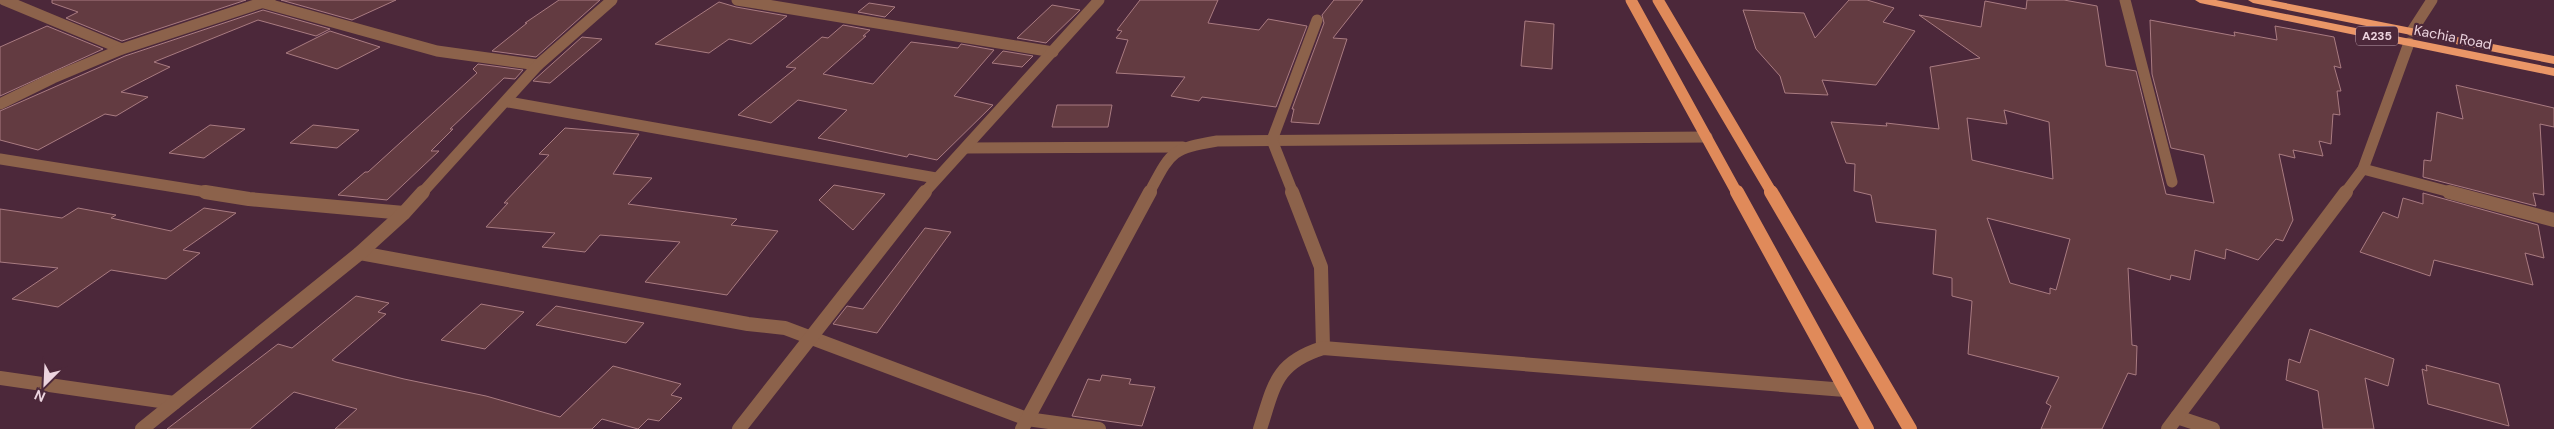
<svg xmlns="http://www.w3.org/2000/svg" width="2554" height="429" viewBox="0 0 2554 429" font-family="'DM Sans',sans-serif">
  <rect width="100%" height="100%" fill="#4c283a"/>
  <g fill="#633b41" stroke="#a97b81" fill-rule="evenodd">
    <path d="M52,0H246L122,41L66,18L78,12L52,3Z"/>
    <path d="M281,0H396L352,20Z"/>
    <path d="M559,0H600L536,57L492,51L527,23H525Z"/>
    <path d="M1140,0H1218L1208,23L1259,30L1268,19L1307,26L1276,107L1202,97L1199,101L1171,96L1185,77L1116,73L1128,40L1116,38L1122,31L1117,30Z"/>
    <path d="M1334,0H1363L1333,38L1347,39L1319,124L1291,122L1294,109H1292L1324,23L1322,15Z"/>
    <path d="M1849,0H1867L1894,8L1883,22L1915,31L1876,85L1822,80L1828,95L1785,93L1780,76L1756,49L1743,10L1804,13L1815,38Z"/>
    <path d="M2027,0H2064L2097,6L2106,66L2136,71L2166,194L2214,203L2204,155L2171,148L2152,74L2150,20L2235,36L2234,32L2277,40L2275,26L2334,37L2341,68L2334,66L2341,91H2337L2340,115L2333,114L2331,144L2319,141L2323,156L2293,150L2295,158L2279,154L2293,220L2283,241L2276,239L2258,260L2226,249L2225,259L2195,250L2190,280L2171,275L2170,280L2128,268L2132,345L2137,346L2136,375L2128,373L2102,429H2041L2051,406L2046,403L2059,377L1968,354L1972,301L1952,296V278L1933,274L1936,230L1876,222L1871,195L1854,191L1855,164L1846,163L1831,122L1887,126L1886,123L1939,129L1930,67L1980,58L1919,15L1981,27L1985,1L2026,9ZM2004,110L2049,122L2053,179L1972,160L1967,118L2007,124ZM1987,218L2070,239L2056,290L2050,288V294L2010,283Z"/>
    <path d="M719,2L736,7L787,16L751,44L729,39L709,53L655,44Z"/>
    <path d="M869,3L895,7L885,17L858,12Z"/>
    <path d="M1052,5L1080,10L1046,43L1017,38Z"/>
    <path d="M263,10L330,29L316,36L258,20L154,62L170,67L121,92L148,97L116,116L105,114L38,150L0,140V111L125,56Z"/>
    <path d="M1525,21L1554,24L1552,69L1521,66Z"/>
    <path d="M843,25L870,30L863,36H866L823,74L873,84L911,42L958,48L961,44L994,50L954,96L993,105L937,160L909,154L907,157L818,138L847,110L798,100L771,123L738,115L796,68L786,67L822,37L828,38Z"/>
    <path d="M47,26L103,49L0,96V47Z"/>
    <path d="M330,31L380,47L337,69L286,53Z"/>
    <path d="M582,37L602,39L550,83L533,81Z"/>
    <path d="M1003,51L1033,56L1022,67L992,63Z"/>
    <path d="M478,64L523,70L515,79L504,78L450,129H453L431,151H439L387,200L338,195L365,172H368L477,73L473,69Z"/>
    <path d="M2456,85L2554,108V127L2540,124L2544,195L2533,193L2536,206L2423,177L2424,160L2431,161L2437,112L2463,119Z"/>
    <path d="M1057,105H1112L1108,127H1052Z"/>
    <path d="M210,125L245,129L204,158L169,153Z"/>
    <path d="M313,125L359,130L337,148L290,143Z"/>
    <path d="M565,128L639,134L613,174L652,178L628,204L737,219L731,225L778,231L727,295L645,282L680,242L600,235L585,252L542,247L555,233L486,227L508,203H504L549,155L539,154Z"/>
    <path d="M834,185L885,194L853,230L819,200Z"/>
    <path d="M2423,193L2538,225L2544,258L2525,253L2533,285L2434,260L2430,276L2360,252L2383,212L2398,218L2403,198L2423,204Z"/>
    <path d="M78,208L116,215L111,218L171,231L204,208L236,213L183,250L200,253L166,279L111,270L58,307L12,299L58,268L0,262V209L62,218Z"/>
    <path d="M925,228L951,232L877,333L833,324L847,306L863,309Z"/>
    <path d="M356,296L389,303L378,312L386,314L332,360L336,362L404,379L486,396L560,417L613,366L681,384L671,395L682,398L659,421L648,419L638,429L602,419L592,429H335L357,409L294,392L250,429H167L278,344L292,348Z"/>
    <path d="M481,304L524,312L485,349L441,340Z"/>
    <path d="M556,306L644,323L626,343L536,325Z"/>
    <path d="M2310,329L2394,359L2388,386L2365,378L2374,429H2323L2318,391L2286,380L2289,359L2300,363Z"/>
    <path d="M2426,365L2499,384L2509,426L2428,404L2422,369L2427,371Z"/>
    <path d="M1102,375L1131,379L1129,384L1155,387L1142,426L1072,416L1088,379L1100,381Z"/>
  </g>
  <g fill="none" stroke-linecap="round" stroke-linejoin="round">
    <g stroke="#8c624b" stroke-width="11">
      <path d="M4,0L122,49"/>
      <path d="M737,0L1053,52"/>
      <path d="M2125,0L2172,182"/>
      <path d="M264,3L437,51L538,65"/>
      <path d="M2412,31L2432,0"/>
      <path d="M508,102L936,178"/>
      <path d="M0,104L53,78L122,49L270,0"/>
      <path d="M966,148L1183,147"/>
      <path d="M0,159L213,193"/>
      <path d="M2363,169L2454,193"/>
      <path d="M422,193L538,65L612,0"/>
      <path d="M924,193L1099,0"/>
      <path d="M1149,193C1171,152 1170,149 1217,141L1707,137"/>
      <path d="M1293,193L1272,140L1317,20"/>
      <path d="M2345,193L2363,169L2409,43"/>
    </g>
    <g stroke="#8c624b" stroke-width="14">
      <path d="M205,192L249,199L404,213"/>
      <path d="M1292,192L1321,267L1323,348"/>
      <path d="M2449,192L2554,220"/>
      <path d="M360,253L748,324L785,328L1027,419L1099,429"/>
      <path d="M0,378L174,403"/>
      <path d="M2177,417L2213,429"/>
      <path d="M142,429L360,253L404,213L423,192"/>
      <path d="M739,429L925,192"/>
      <path d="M1022,429L1150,192"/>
      <path d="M2168,429L2346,192"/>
    </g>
    <path stroke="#8c624b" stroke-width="14" d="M1260,429C1274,386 1275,363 1323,348L1845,390"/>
    <g stroke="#e08a5a" stroke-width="11">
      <path d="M1631,0L1737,193"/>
      <path d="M1658,0L1772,193"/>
    </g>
    <g stroke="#e08a5a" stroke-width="14">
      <path d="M1737,192L1867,429"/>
      <path d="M1771,192L1910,429"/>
    </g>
    <g fill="#ea9667" fill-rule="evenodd">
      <path d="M2195,0H2216L2554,68V76L2200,3Z"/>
      <path d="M2248,0H2270L2554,56V64L2253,3Z"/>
    </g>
  </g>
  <g text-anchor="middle" stroke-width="4.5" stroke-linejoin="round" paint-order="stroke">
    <rect fill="#4c283a" stroke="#bca0ae" stroke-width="1" x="2356" y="26.5" width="42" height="19" rx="4"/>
    <g font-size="12" font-weight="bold" fill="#ecd4df">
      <text x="2377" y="40">A235</text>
    </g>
    <g font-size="14" fill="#ecd4df" stroke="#4c283a">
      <text transform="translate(2453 37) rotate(11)" y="5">Kachia Road</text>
    </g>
  </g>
  <g transform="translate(45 384) rotate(204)" stroke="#4c283a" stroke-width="4" paint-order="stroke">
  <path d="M0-4L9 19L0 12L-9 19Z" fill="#ecd4df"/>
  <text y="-8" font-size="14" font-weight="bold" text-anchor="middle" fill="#ecd4df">N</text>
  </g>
</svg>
